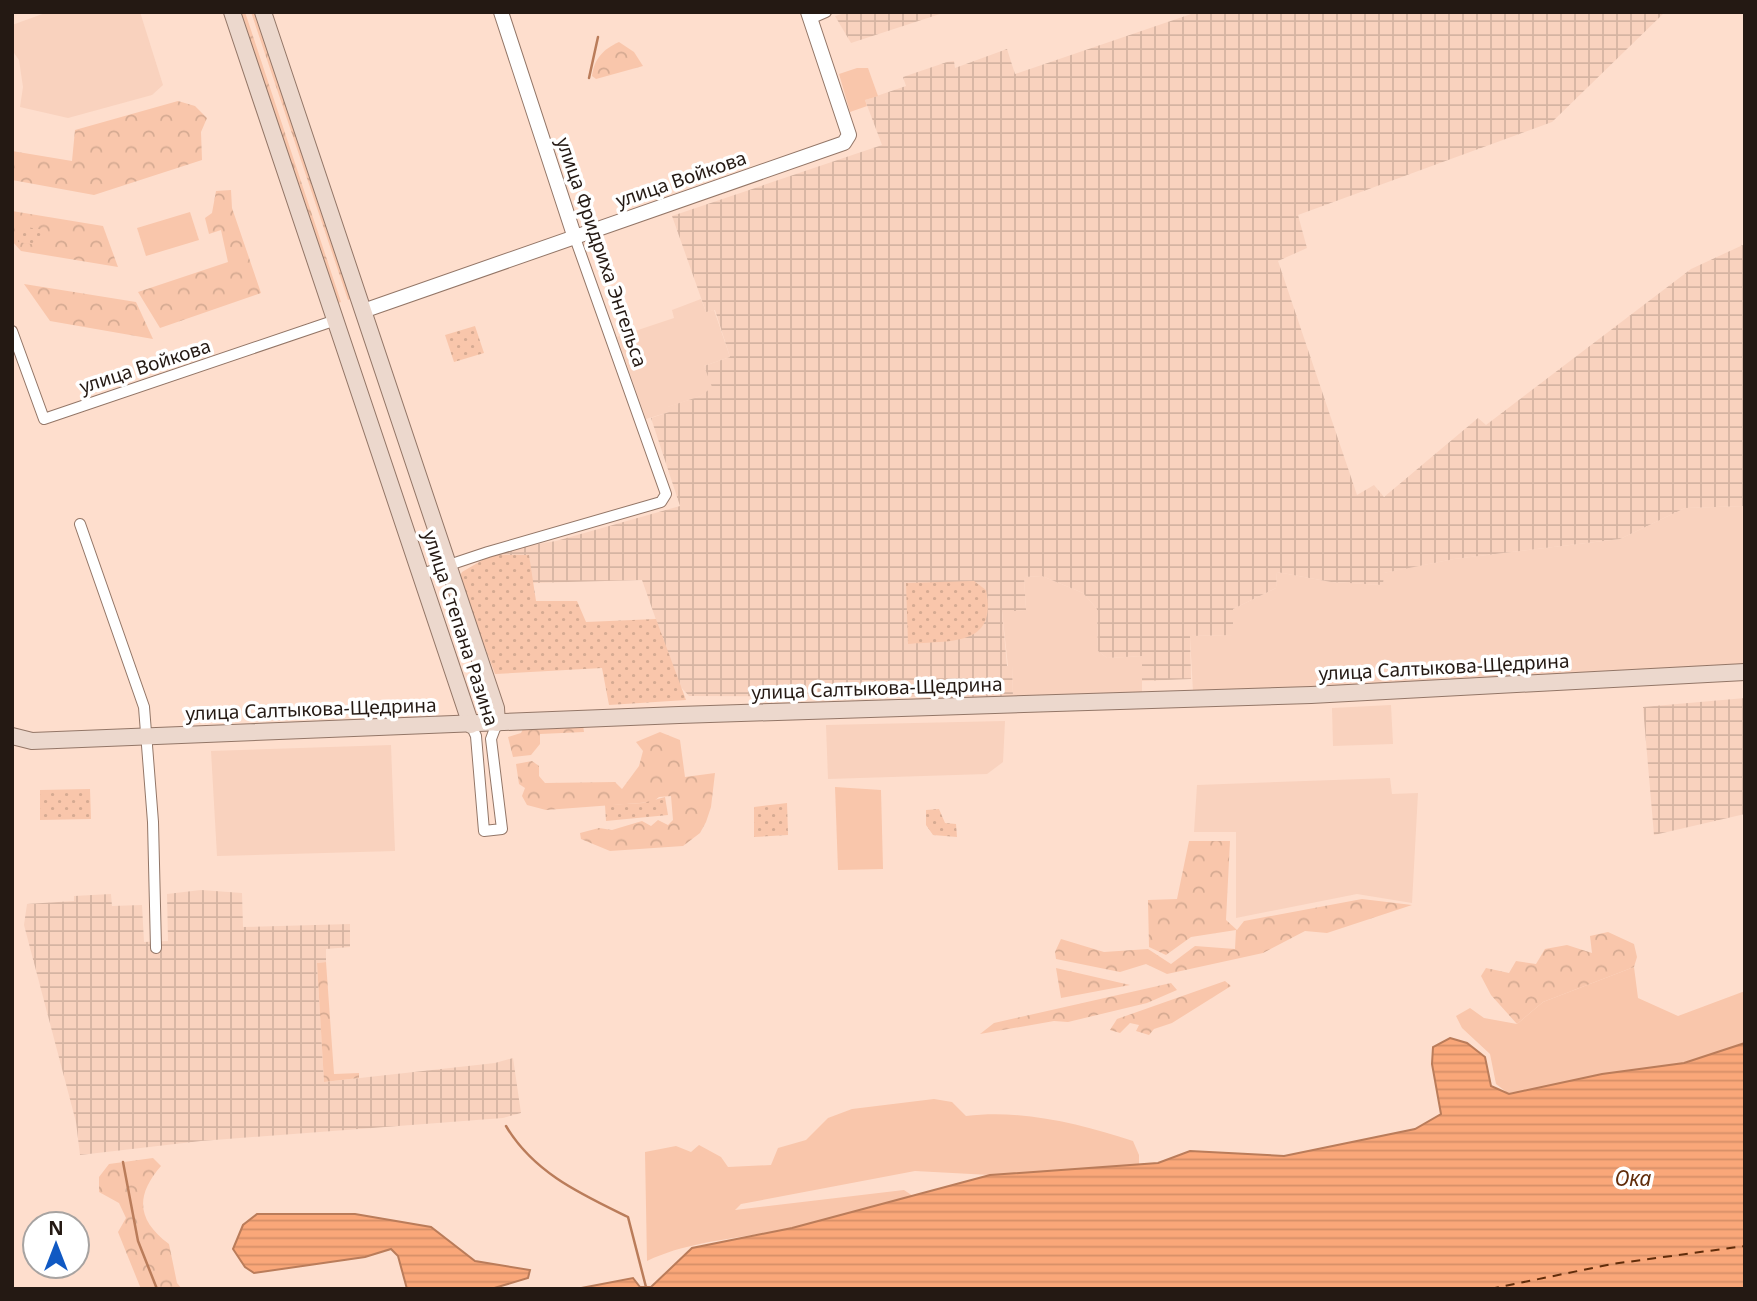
<svg xmlns="http://www.w3.org/2000/svg" width="1757" height="1301" viewBox="0 0 1757 1301" font-family="'Noto Sans',sans-serif">
  <defs>
    <pattern id="industrial-grid" width="8" height="8" patternUnits="userSpaceOnUse" patternTransform="scale(1.75)"><rect width="8" height="8" fill="#f9d2be"/><path d="M0 4h8M4 0v8" fill="none" stroke="#d5b4a2"/></pattern>
    <pattern id="forest-crowns" width="20" height="18" patternUnits="userSpaceOnUse" patternTransform="scale(1.75)"><rect width="20" height="18" fill="#f9c6ab"/><path d="M2 6a3 3 0 1 1 6 0M12 15a3 3 0 1 1 6 0" fill="none" stroke="#d5aa92"/></pattern>
    <pattern id="park-dots" width="8" height="8" patternUnits="userSpaceOnUse" patternTransform="scale(1.75)"><rect width="8" height="8" fill="#f9c6ab"/><path d="M2 2h.1M6 6h.1" fill="none" stroke="#d5aa92" stroke-width="1.8" stroke-linecap="round"/></pattern>
    <pattern id="water-rules" width="6" height="5" patternUnits="userSpaceOnUse" patternTransform="scale(1.75)"><rect width="6" height="5" fill="#faa779"/><path d="M0 2.5h6" fill="none" stroke="#d68f68"/></pattern>
  </defs>
  <rect width="100%" height="100%" fill="#fedecd"/>
  <g fill="#f9d2be">
    <path d="M48,12H140L163,85L152,95L68,118L20,107L23,87L19,60L12,50V25Z"/>
    <path d="M701,299L706,312L714,310L730,357L704,366L713,387L701,396L668,407L669,412L646,419L617,337L674,318L672,310Z"/>
    <path d="M1745,506V666L1193,692L1190,636L1233,635V609L1276,588L1277,572L1331,582L1383,585V573L1454,559L1620,539L1685,508Z"/>
    <path d="M1042,576L1083,593L1097,609L1098,651L1107,658L1142,656V693L1013,697L1012,666H1008L1002,611L1026,610L1024,577Z"/>
    <path d="M1391,705L1393,744L1333,746L1332,708Z"/>
    <path d="M1005,721L1003,762L987,774L828,779L826,725Z"/>
    <path d="M391,745L395,851L217,856L211,751Z"/>
    <path d="M1390,778L1392,794L1418,793L1412,903L1357,894L1236,918V832H1194L1197,785Z"/>
  </g>
  <g fill="url(#industrial-grid)">
    <path d="M849,12H946L851,43L835,16Z"/>
    <path d="M1197,12H1665L1552,122L1298,215L1307,248L1278,261L1357,495L1374,485L1384,497L1478,418L1486,425L1691,269L1745,244V506L1685,508L1620,539L1454,559L1384,573L1383,585L1331,582L1277,572L1276,588L1233,609V635L1190,636L1191,679L1142,681V656L1107,658L1098,651L1097,609L1083,593L1042,576L1024,577L1026,610L1002,612L1007,666H1012L1013,697L689,696L679,685L642,580L531,583L529,555H491L488,552L556,541L680,506L651,418L669,412L667,407L701,396L712,387L704,366L730,357L715,310L706,312L672,216L882,145L865,100L906,86L903,77L947,62L954,61L955,68L1007,49L1015,74Z"/>
    <path d="M1745,698V814L1654,835L1643,707Z"/>
    <path d="M201,890L242,893L243,927L350,924V947L326,949V962L317,963L324,1082L495,1063L513,1058L521,1113L503,1118L201,1141L80,1155L76,1122L24,925L27,904L74,901V896L111,894L112,906L142,905L144,942L168,941L167,894Z"/>
  </g>
  <g fill="#f9c6ab">
    <path d="M857,68H868L878,96L865,100L867,106L850,112L839,74Z"/>
    <path d="M190,212L199,240L146,256L137,228Z"/>
    <path d="M835,787L881,790L883,869L838,870Z"/>
    <path d="M1634,967L1638,998L1678,1016L1745,991V1043L1684,1063L1602,1074L1509,1094L1496,1084L1490,1054L1462,1028L1456,1016L1470,1008L1484,1018L1517,1024L1543,1002Z"/>
    <path d="M934,1099L952,1102L966,1116C1022,1109 1080,1124 1133,1141L1139,1155V1165L990,1175L915,1171L741,1204L735,1210L904,1190L913,1196C871,1207 830,1220 788,1229C742,1238 687,1241 647,1261L645,1152L676,1146L691,1152L699,1145L721,1157L728,1167L771,1165L778,1148L806,1140L828,1118L852,1109Z"/>
  </g>
  <g fill="url(#forest-crowns)">
    <path d="M237,12H245L341,302L336,304Z"/>
    <path d="M251,12H260L355,297L348,300Z"/>
    <path d="M619,42L634,52L643,66L596,79L592,76C594,58 604,49 619,42Z"/>
    <path d="M178,101L195,106L207,118L201,132L202,160L94,195L12,180V151L72,161L75,130Z"/>
    <path d="M231,190L232,208L261,293L160,328L138,292L228,262L221,230L209,234L205,218L212,213L216,191Z"/>
    <path d="M12,211L103,226L118,267L21,251L12,241Z"/>
    <path d="M24,284L136,302L153,339L50,321Z"/>
    <path d="M583,725L584,732L540,734V744L531,755L513,757L508,737L521,733L524,727Z"/>
    <path d="M660,732L680,740L685,777L715,773L711,807L706,822L700,833L683,846L610,851L581,839L580,833L599,828L612,830L642,821L651,826L658,820L668,825L673,820L671,796L659,797L653,802L546,810L527,805L522,796L525,788L519,784L516,764L532,761L539,766V776L545,783L615,782L622,789L639,766L643,751L636,742Z"/>
    <path d="M1189,841H1230L1226,920L1237,930L1244,921L1362,899L1412,905L1327,933L1305,931L1263,953L1167,974L1146,964L1120,972L1056,959L1055,952L1061,939L1104,952L1148,949L1171,964L1195,946L1235,949L1236,930L1191,937L1166,955L1149,947L1148,900L1177,899Z"/>
    <path d="M1608,932L1634,944L1637,957L1634,967L1543,1002L1517,1024L1491,995L1481,976L1486,968L1509,973L1516,961L1536,964L1545,949L1567,945L1592,953L1590,936Z"/>
    <path d="M326,962L334,1074L359,1073V1078L324,1082L317,963Z"/>
    <path d="M1056,968L1130,985L1061,998Z"/>
    <path d="M1225,981L1231,986L1172,1023L1154,1029L1149,1035L1136,1031L1139,1025L1130,1023L1120,1033L1110,1030L1117,1019Z"/>
    <path d="M1171,983L1177,990L1147,1003L1068,1022L1054,1021L980,1034L994,1023Z"/>
    <path d="M153,1158L161,1166C135,1196 137,1220 169,1244L177,1283L182,1289H141L118,1232L126,1218L119,1203L99,1192V1177L109,1164Z"/>
  </g>
  <g fill="url(#park-dots)">
    <path d="M20,226L45,230L43,246L18,242Z"/>
    <path d="M475,326L484,353L454,362L445,335Z"/>
    <path d="M491,555H529L536,601H577L586,622L656,619L686,700L609,705L602,668L495,674L459,578L462,572Z"/>
    <path d="M974,581L986,590C998,648 949,640 908,644L906,583Z"/>
    <path d="M90,789L91,819L40,820V790Z"/>
    <path d="M665,797L668,815L606,821L605,805L643,803Z"/>
    <path d="M787,803L788,835L754,837V807Z"/>
    <path d="M939,809L945,823L956,824L957,837L933,835L926,825V810Z"/>
  </g>
  <g fill="url(#water-rules)" stroke="#ba7c5a" stroke-width="2">
    <path d="M1450,1038L1467,1043L1485,1057L1491,1086L1509,1094L1602,1074L1684,1063L1745,1043V1289H576L633,1278L640,1287H651L692,1248L792,1228L990,1175L1158,1163L1190,1151L1284,1156L1415,1129L1441,1114L1432,1064L1433,1047Z"/>
    <path d="M257,1214H355L431,1227L475,1261L530,1270L528,1278L491,1289H407L398,1256L391,1249L365,1257L254,1273L245,1267L233,1249L243,1225Z"/>
  </g>
  <g fill="none" stroke-linecap="round" stroke-linejoin="round">
    <g stroke="#ba7c5a" stroke-width="2.5">
      <path d="M589,78L598,37"/>
      <path d="M506,1126C534,1173 581,1194 628,1217L646,1287"/>
      <path d="M123,1162L138,1241L157,1289"/>
    </g>
    <path stroke="#612d0b" stroke-width="2" stroke-dasharray="9 7" stroke-linecap="butt" d="M1490,1289L1612,1264L1745,1246"/>
    <defs>
      <g id="minor">
        <path d="M810,19L826,12"/>
        <path d="M12,331L44,419L336,320"/>
        <path d="M80,524L144,707L153,822L156,948"/>
        <path d="M422,574L488,552L661,502L666,494L574,235"/>
        <path d="M471,725L476,736L484,831L502,829L491,739L497,723"/>
      </g>
      <g id="tertiary">
        <path d="M501,12L574,235"/>
        <path d="M363,311L844,143L849,135L808,12"/>
      </g>
      <g id="secondary">
        <path d="M232,12L471,725"/>
        <path d="M263,12L496,708L497,723"/>
        <path d="M12,736L32,741L679,715L1311,695L1745,672"/>
      </g>
    </defs>
    <use href="#minor" stroke="#937667" stroke-width="12"/>
    <use href="#tertiary" stroke="#937667" stroke-width="16"/>
    <use href="#secondary" stroke="#937667" stroke-width="18"/>
    <use href="#minor" stroke="#fff" stroke-width="10"/>
    <use href="#tertiary" stroke="#fff" stroke-width="14"/>
    <use href="#secondary" stroke="#ecd8cd" stroke-width="16"/>
  </g>
  <g text-anchor="middle" stroke-width="7" stroke-linejoin="round" paint-order="stroke">
    <g font-size="19" fill="#241913" stroke="#fff">
      <text transform="translate(681 179) rotate(-19)" y="7">улица Войкова</text>
      <text transform="translate(602 252) rotate(71)" y="7">улица Фридриха Энгельса</text>
      <text transform="translate(145 366) rotate(-18)" y="7">улица Войкова</text>
      <text transform="translate(461 628) rotate(72)" y="7">улица Степана Разина</text>
      <text transform="translate(1444 667) rotate(-3)" y="7">улица Салтыкова-Щедрина</text>
      <text transform="translate(877 688) rotate(-2)" y="7">улица Салтыкова-Щедрина</text>
      <text transform="translate(311 709) rotate(-2)" y="7">улица Салтыкова-Щедрина</text>
    </g>
    <g font-size="21" font-style="italic" fill="#612d0b" stroke="#fff">
      <text x="1633" y="1186">Ока</text>
    </g>
  </g>
  <rect width="1757" height="1301" fill="none" stroke="#241913" stroke-width="28"/>
  <g transform="translate(56 1245)"><circle r="33" fill="#ffffff" stroke="#a7a3a1" stroke-width="2"/>
  <path d="M0-5L12 26L0 18L-12 26Z" fill="#1059c3"/>
  <text y="-10" font-size="19" font-weight="bold" text-anchor="middle" fill="#241913">N</text>
  </g>
</svg>
